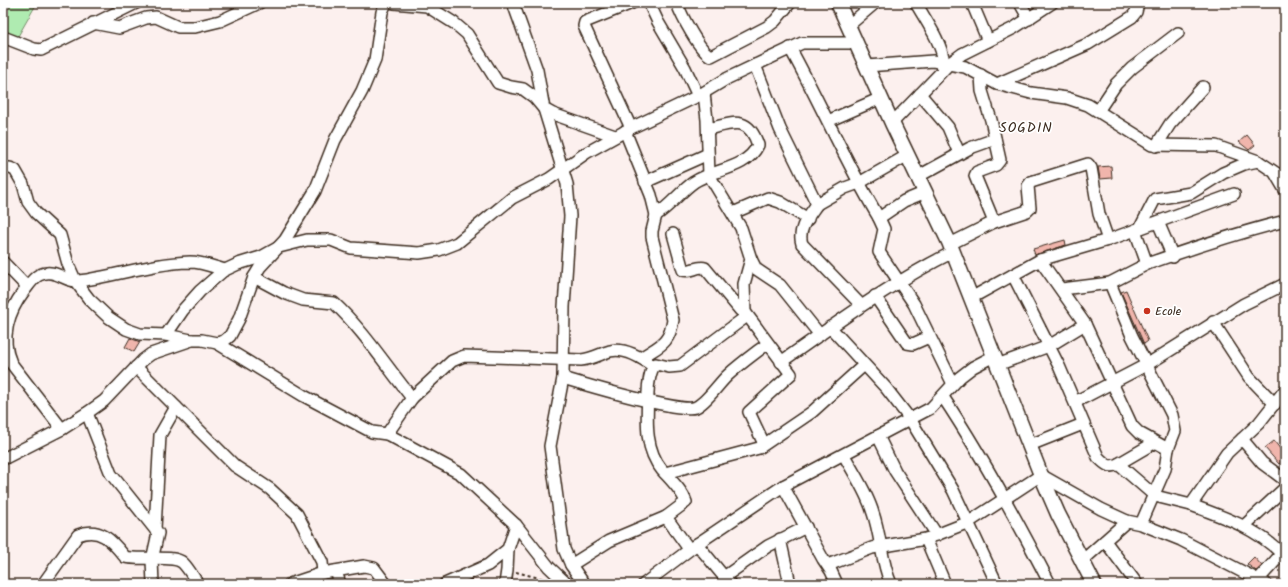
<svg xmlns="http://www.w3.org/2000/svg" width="1288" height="587" viewBox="0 0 1288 587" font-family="Kalam,sans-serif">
  <rect width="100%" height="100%" fill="#fcf0ee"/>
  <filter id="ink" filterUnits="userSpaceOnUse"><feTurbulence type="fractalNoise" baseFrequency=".025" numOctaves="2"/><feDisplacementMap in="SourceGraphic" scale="8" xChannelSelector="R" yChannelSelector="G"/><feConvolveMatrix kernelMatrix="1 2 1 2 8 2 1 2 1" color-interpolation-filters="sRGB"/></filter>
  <g filter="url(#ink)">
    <path fill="#afebb1" stroke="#758a68" d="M3,3H37L17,38L3,29Z"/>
    <g fill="#f0b5ac" stroke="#3b2a1e">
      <path d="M1247,135L1255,145L1249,150L1239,142Z"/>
      <path d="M1111,166L1112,178L1100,179L1098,167Z"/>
      <path d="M1065,240L1066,245L1035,255L1033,249Z"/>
      <path d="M1126,290L1148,341L1144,344L1121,292Z"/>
      <path d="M130,338L140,342L134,352L125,347Z"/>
      <path d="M1274,441L1285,455V459L1279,464L1265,448Z"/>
      <path d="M1254,557L1262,566L1256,571L1247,564Z"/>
    </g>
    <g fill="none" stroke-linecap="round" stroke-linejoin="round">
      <defs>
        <g id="minor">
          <path d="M394,3L427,6L454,23L467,34L498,83L511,87L523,89L534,97L544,109L553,114L615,136"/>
          <path d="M513,3L537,70L544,109L567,184L570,216L564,307L563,378L550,446L564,549L571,565L584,584"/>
          <path d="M649,3L658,22L685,68L698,96"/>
          <path d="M677,3C681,15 700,52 711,56L767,27L775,21L790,3"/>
          <path d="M916,3C926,21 941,41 944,62"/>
          <path d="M972,3L988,41"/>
          <path d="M1020,3L1029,19"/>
          <path d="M93,23L119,28L146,18L156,17L178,27H195L220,21L259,3"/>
          <path d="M848,26L875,3"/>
          <path d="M3,37L34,49L41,50L136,3"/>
          <path d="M790,48C821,104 846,163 879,218L904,201L926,192"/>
          <path d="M755,65L780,129L817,204L845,188L859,183L908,155"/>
          <path d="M867,66L933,61L965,67L997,84L1031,93L1067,98L1088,105L1152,145L1216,146L1258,161L1285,179"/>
          <path d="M981,75L982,91L991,120L1000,160L996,165L977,172L975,176L994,222"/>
          <path d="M997,84L1088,44L1132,17L1136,12L1138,3"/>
          <path d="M704,93L707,120L709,175L741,228L751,259L756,269L780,285L820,335"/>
          <path d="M920,94L948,127L959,153"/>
          <path d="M1098,111L1116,84L1132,68L1178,33"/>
          <path d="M828,121L881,98"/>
          <path d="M892,123L950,63L962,54L1014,28L1052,3"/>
          <path d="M631,128L584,26L585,22L632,3"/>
          <path d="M625,131L651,195L656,215C670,206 681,191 694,182C714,169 747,169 758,145C748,115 733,123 708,129"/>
          <path d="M1156,146L1170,124L1203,87"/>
          <path d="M3,168H10L15,170L23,184L28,202L36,213L60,235L68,264L76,282L89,299L108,317L126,329L140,334L166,335L191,340"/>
          <path d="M1275,173L1285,190"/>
          <path d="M919,176L970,148L995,139"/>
          <path d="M645,182L708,154"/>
          <path d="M817,204C809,216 797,229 802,244L861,305"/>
          <path d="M733,213L768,198L780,202L808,219"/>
          <path d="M879,218L884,229L879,252L914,304L953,384"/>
          <path d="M1158,222L1173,257"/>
          <path d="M1140,228L1155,199L1191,193L1223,173L1244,164L1258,161"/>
          <path d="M673,234L683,270C690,273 698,265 705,268L740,310L745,312"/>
          <path d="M949,242L956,241L994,222L1027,211L1030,208L1028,186L1031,182L1088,164L1091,168L1099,214L1108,240"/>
          <path d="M751,259L744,284L745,312L791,374L749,412L764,444"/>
          <path d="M1040,260L1085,324L1132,426L1139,433L1168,449"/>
          <path d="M3,262L27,287"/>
          <path d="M1147,264C1192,248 1238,233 1285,221"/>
          <path d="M1013,275L1059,366L1098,457C1104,463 1109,469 1118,464L1155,496L1191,505L1227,453L1259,423L1285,390"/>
          <path d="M254,277L284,293L303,300L334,303C364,331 386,366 412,398L387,434"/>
          <path d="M1110,283L1132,336L1172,415L1175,431L1168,449L1165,469L1141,524"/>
          <path d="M1062,289L1110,283L1147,264L1135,230"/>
          <path d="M875,296L907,343L913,344L929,337"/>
          <path d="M971,298L1040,260L1108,240L1234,194"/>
          <path d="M1213,322L1249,377L1275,404"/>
          <path d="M830,327L886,388L910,419L953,490L997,584"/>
          <path d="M166,335L183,310L200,291L223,271L238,264L261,257L279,247L307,240H331L351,248L419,253L439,250L457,243L512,198L549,179L586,153L631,128L698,96L728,78L802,43H857"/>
          <path d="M217,343L304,396L372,432L387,434L461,474L516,525L549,567L567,584"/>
          <path d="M641,358C660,345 669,345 673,320L652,237V231L656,215"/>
          <path d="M781,362C837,323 892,282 953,252"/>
          <path d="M997,365L1049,346L1085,324"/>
          <path d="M136,367L235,466L270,489L297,514L322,562L323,573L364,566L374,568L386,584"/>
          <path d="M563,378C583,384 683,414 696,407C707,402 719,383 728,375C740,364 754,354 767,344"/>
          <path d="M943,397C983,457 1017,520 1050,584"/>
          <path d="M412,398L452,361L464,356L581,360C592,359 600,354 610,351C625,347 642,358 653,366"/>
          <path d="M1075,402L1148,364L1244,304L1285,284"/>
          <path d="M87,413L111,474L158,533L152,560L153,584"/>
          <path d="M62,429L11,363C0,338 8,312 24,291C28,286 33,278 39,275C56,267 65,283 79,281C116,276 152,263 190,262C202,262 214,267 225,270"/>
          <path d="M878,436L895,471L937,535"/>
          <path d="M1242,439L1262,463L1285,480"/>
          <path d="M1030,445L1083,424"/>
          <path d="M844,455C854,474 867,492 873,513C881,536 881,561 891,584"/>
          <path d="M3,459L62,429L87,413L104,401L143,360L151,354L192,340H202L217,343L224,341L230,336L239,319L254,277L260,267L285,240L315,191L335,140L362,91L375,60L382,12L386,3"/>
          <path d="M1118,464L1154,443"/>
          <path d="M665,473L759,448L812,412L864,365"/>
          <path d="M783,486L823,559L831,571L837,584"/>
          <path d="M1191,505C1224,517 1256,528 1281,553"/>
          <path d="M666,517L689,549"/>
          <path d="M1244,526L1285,488"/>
          <path d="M155,529L160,435L176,407"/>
          <path d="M780,539L790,584"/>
          <path d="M926,539L945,584"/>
          <path d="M1105,541L1137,584"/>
          <path d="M697,544L730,584"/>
          <path d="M1082,561L1127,521"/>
          <path d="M571,565L609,541L666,517L686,502C682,490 670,479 662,470C644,448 647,420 648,393C648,385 650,369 656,364L669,367L680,366L747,316"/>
          <path d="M828,565L872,548L926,539L969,522L1041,475L1101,509L1127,521L1141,524L1181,540L1266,584"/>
          <path d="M336,571L340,584"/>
          <path d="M724,577L768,546L806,527"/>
          <path d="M1258,580L1285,550"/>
          <path d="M43,584L78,535C100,526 112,541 125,557C140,561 174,554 183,563C189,569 193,577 198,584"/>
          <path d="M290,584L323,573"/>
          <path d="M445,584L488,565L508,549L516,525"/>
          <path d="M505,584L507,570L508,549"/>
          <path d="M644,584L697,544L783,486L931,408L960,377L973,367L994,356"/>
        </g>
        <path id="tertiary" d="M838,3L892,123L949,242L1041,475L1058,514L1094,584"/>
      </defs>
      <use href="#minor" stroke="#3b2a1e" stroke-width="14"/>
      <use href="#tertiary" stroke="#3b2a1e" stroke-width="17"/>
      <path stroke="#3b2a1e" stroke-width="2" stroke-dasharray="3 3" stroke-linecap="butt" d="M516,572L547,580"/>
      <use href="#minor" stroke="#fff" stroke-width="11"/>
      <use href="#tertiary" stroke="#fff" stroke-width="14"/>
    </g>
  </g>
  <circle fill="#c8321e" stroke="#fff" stroke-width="1.5" cx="1147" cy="311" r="4"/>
  <g text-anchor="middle" stroke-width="3.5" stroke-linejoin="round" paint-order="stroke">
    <g font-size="12" fill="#3b2a1e" stroke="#fff" text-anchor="start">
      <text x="1155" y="315">Ecole</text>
    </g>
    <g font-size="14" letter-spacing="1" fill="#3b2a1e" stroke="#fff">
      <text x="1026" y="132">SOGDIN</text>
    </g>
  </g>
  <rect width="1288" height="587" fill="none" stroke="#fff" stroke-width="16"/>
  <rect x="8" y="8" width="1272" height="571" fill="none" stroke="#3b2a1e" stroke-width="1.5" filter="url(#ink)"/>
</svg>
